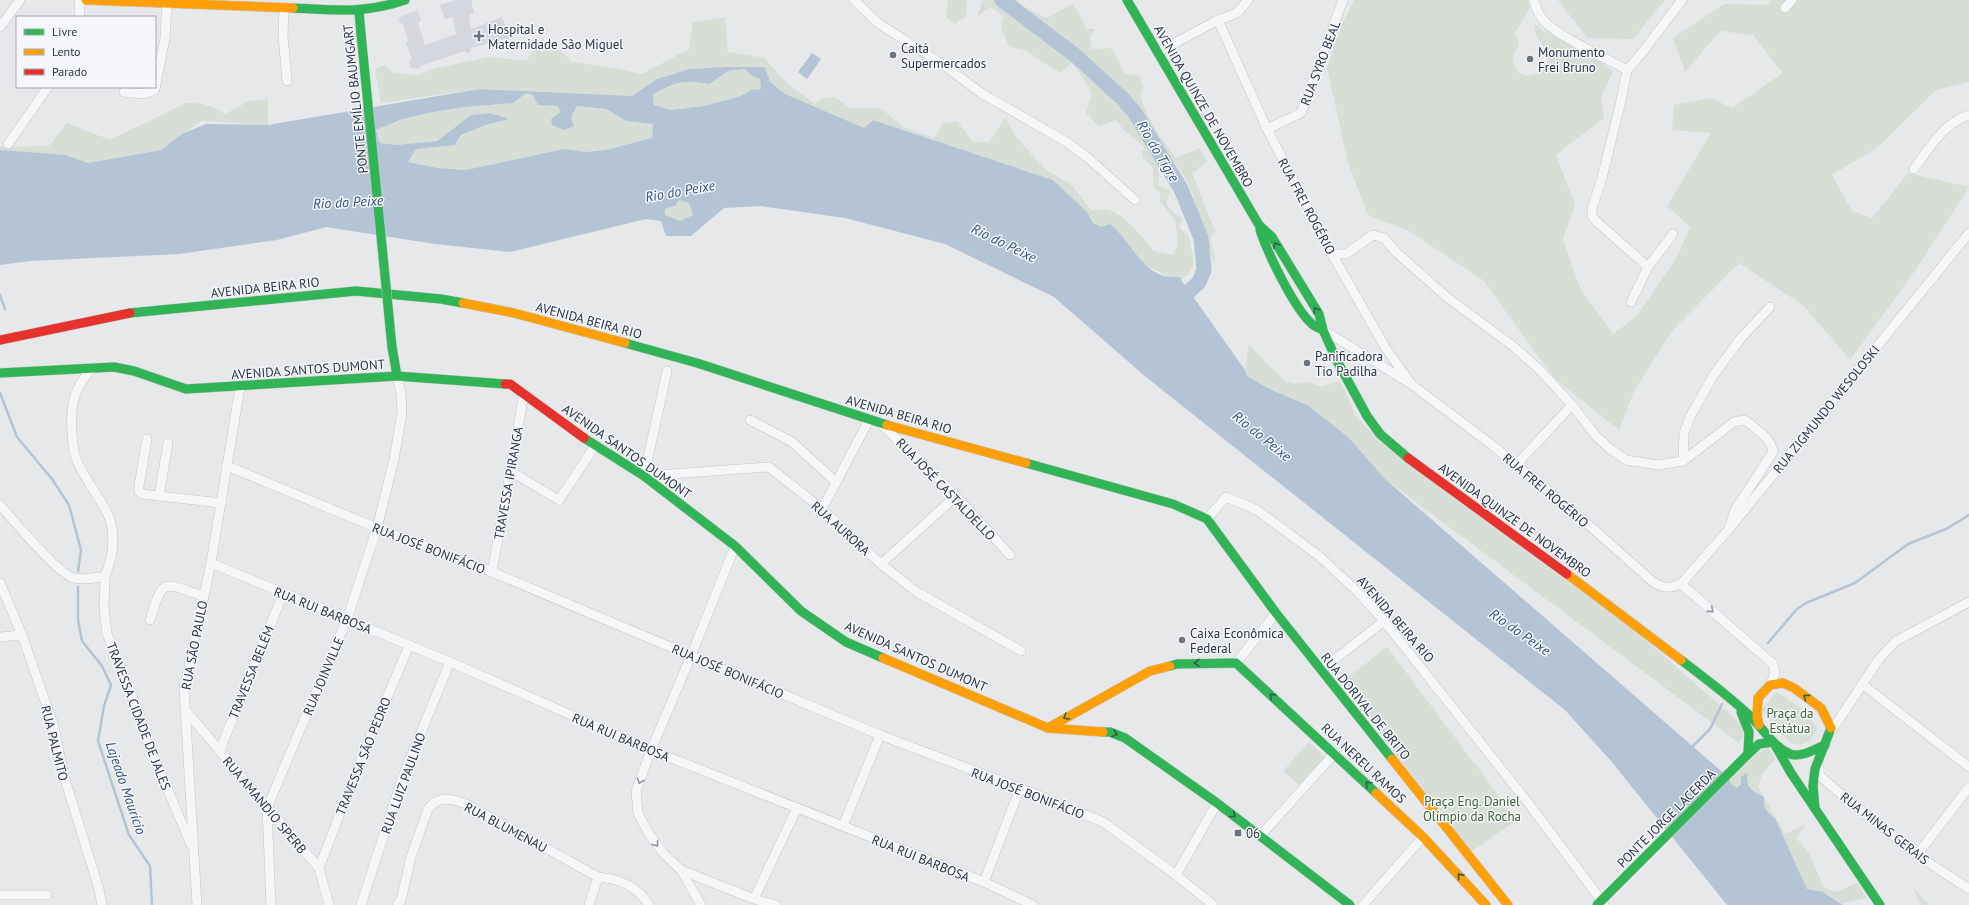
<svg xmlns="http://www.w3.org/2000/svg" width="1969" height="905" viewBox="0 0 1969 905" font-family="'PT Sans',sans-serif">
  <rect width="100%" height="100%" fill="#e6e8ea"/>
  <path fill="#d4d7dd" d="M456,0H471L474,13L469,15L471,29L502,17L510,38L471,48V52L467,53L465,51L420,66L419,69L410,68L409,62L412,59L406,43L408,41L403,24H401L398,18L417,10L421,20L418,23L425,45L456,34L453,17L445,19L440,5Z"/>
  <g fill="#d6ded6">
    <path d="M948,0H967L966,16L955,24L946,17Z"/>
    <path d="M983,0H998L1063,48L1093,73L1113,93L1157,153L1160,169L1158,185L1170,190L1166,204L1175,214L1183,218L1179,227L1189,237L1194,263L1189,274L1178,282L1144,264L1093,223L1087,212L1053,180L873,120L864,128C845,120 779,96 770,82C767,78 766,71 765,67L689,69L657,79L632,96L479,89L381,103L375,69L385,65L394,73L419,75L433,69L488,57L526,61L536,46L554,44L572,62L615,68L642,74L689,49L693,22L725,17L728,52L765,58L781,78L815,104L824,98L835,97L850,108H880L905,128L934,138L942,124L957,121L973,142H989L1005,118L1015,135L1032,155L1048,171L1071,184L1092,211C1096,210 1100,209 1104,209C1121,209 1144,239 1154,251L1173,255L1178,244L1175,219L1160,202V194L1154,187L1153,168L1142,156L1144,147L1123,129L1116,120L1099,126L1086,113L1092,93L1078,70L1072,63L1060,73L1024,50L1009,47L1001,27L1004,16L990,7L977,17Z"/>
    <path d="M1010,0H1016L1023,6L1046,18L1073,4L1087,29H1095L1090,37L1092,49L1112,48L1124,73L1139,76L1143,87L1140,94C1147,120 1159,136 1176,158L1200,148L1207,162L1192,173L1215,231L1210,239L1215,258L1214,264L1195,211L1193,194L1185,177L1126,95L1075,49Z"/>
    <path d="M1354,0H1528L1530,8L1515,32L1519,44L1513,56V63L1519,73L1528,76L1542,73L1548,61L1546,48C1539,41 1533,34 1535,24L1546,33L1549,29L1613,71L1601,97L1604,118L1556,155L1575,205L1563,239L1580,288L1613,334L1637,316L1677,257L1690,227L1667,206L1711,133L1672,130L1674,105L1711,98L1732,108L1783,73L1753,35L1720,31L1685,72L1673,38L1724,4L1766,5L1771,0H1969V82L1936,90L1877,148L1832,175L1852,211L1872,218L1908,173L1969,187L1917,268L1850,360L1804,306L1739,263L1672,331L1634,391L1619,430L1555,379L1483,280L1407,230L1368,215L1348,163L1327,68L1341,26Z"/>
    <path d="M1558,0H1665L1633,39L1587,38Z"/>
    <path d="M745,69L751,75L760,79L761,89L751,90L741,96L704,106L671,110L654,105L653,94C675,82 684,79 709,84L728,71Z"/>
    <path d="M526,93L533,94L539,105L558,106L561,112L571,118L577,106L606,109L626,121L653,124L652,138L606,150L586,152L564,149L466,170L438,168L408,162L416,149L455,145C467,125 489,127 508,119L471,115L437,141L397,145L380,143L376,129L400,120L428,113L465,107L513,103Z"/>
    <path d="M268,99V125L202,121L161,150L88,163L66,155L0,150V147L49,146L67,123L110,140L186,103C202,103 213,105 225,114L249,101Z"/>
    <path d="M679,200L689,203L693,215L680,221L664,215L665,209L675,206Z"/>
    <path d="M1249,344L1265,362L1285,381L1296,384L1309,382L1321,387L1340,381L1349,399L1355,415L1382,443L1647,641L1741,724L1744,735L1739,743L1385,479L1348,437L1309,406L1268,388L1247,376L1245,370Z"/>
    <path d="M1387,647L1517,820L1469,853L1342,682Z"/>
    <path d="M1776,692C1792,701 1809,711 1817,729C1800,766 1775,728 1762,710Z"/>
    <path d="M1309,742L1326,758L1301,786L1283,771Z"/>
    <path d="M1768,747L1775,759L1762,775L1758,786L1785,834L1806,824L1796,838L1809,853L1824,888L1837,892L1858,882L1866,898L1842,903L1823,892L1807,889L1775,818C1767,812 1763,808 1764,797C1751,789 1747,789 1747,773L1741,777V784L1737,788L1731,784L1729,780L1758,753Z"/>
    <path d="M1913,887L1929,905H1921Z"/>
  </g>
  <g fill="#b4c4d5" fill-rule="evenodd">
    <path d="M812,53L821,59L807,79L798,72Z"/>
    <path d="M726,67H765L770,82L785,94L864,128L873,120L1053,180L1087,212L1093,223L1101,227L1110,224C1129,239 1140,269 1164,276C1168,277 1174,277 1179,277L1245,370L1247,376L1268,388L1309,406L1348,437L1385,479L1728,777L1731,784L1737,788L1741,784V777L1747,773C1747,789 1750,789 1764,797C1763,808 1767,812 1775,818L1807,889L1823,892L1843,905H1727L1611,761L1565,710L1146,377L1054,297L945,244L845,218L761,206L724,208L691,236H666L661,221L646,219L510,252L435,244L326,227L277,240L179,254L30,261L0,265V150L66,155L88,163L161,150L182,134L206,124L268,125L479,89L632,96L657,79L689,69ZM745,69L751,75L760,79L761,89L751,90L741,96L704,106L671,110L654,105L653,94C675,82 684,79 709,84L728,71ZM526,93L533,95L538,105L558,106L561,112L551,119L552,125L564,130L574,126L571,118L577,106L606,109L626,121L653,124L652,138L606,150L586,152L564,149L466,170L438,168L408,162L416,149L455,145L461,135L486,125L509,119L490,113L471,115L437,141L397,145L380,143L376,130L400,120L428,113L465,107L513,103ZM679,200L689,203L693,215L680,221L665,215V209L675,206Z"/>
  </g>
  <g fill="none" stroke-linecap="round" stroke-linejoin="round">
    <g stroke="#b4c4d5" stroke-width="2.5">
      <path d="M0,295L5,309"/>
      <path d="M0,393L17,437L52,479L69,505L81,550L78,571"/>
      <path d="M78,587V620L82,641L102,666L111,685L104,706L98,741L129,835L150,866L152,905"/>
      <path d="M1768,643L1796,610L1806,603L1855,583L1908,544L1946,529L1969,515"/>
      <path d="M1692,747L1710,729L1722,704"/>
    </g>
    <path stroke="#b4c4d5" stroke-width="15" d="M1002,0L1076,56L1123,99L1135,113L1181,189L1201,238L1204,270L1199,282L1174,306"/>
    <defs>
      <g id="street">
        <path d="M79,0L80,17"/>
        <path d="M854,0L878,23L945,66L981,93L1065,141L1087,157L1135,200"/>
        <path d="M1534,0C1535,7 1539,14 1543,20C1557,36 1606,58 1627,70"/>
        <path d="M284,8L283,36L287,81"/>
        <path d="M1785,8L1792,0"/>
        <path d="M1218,20L1267,129L1332,254L1385,347L1409,381"/>
        <path d="M0,27L20,0"/>
        <path d="M1158,52L1218,20L1237,13L1248,0"/>
        <path d="M124,92C133,93 148,96 155,89L165,38L167,3"/>
        <path d="M1267,129L1301,113L1343,0"/>
        <path d="M8,144L48,87"/>
        <path d="M1914,169C1929,149 1943,123 1969,115"/>
        <path d="M1332,254H1346L1373,235L1384,238L1397,253L1448,298L1513,346L1541,371L1572,405L1596,436L1609,448L1626,460L1658,465L1683,461L1734,422L1744,420L1748,422C1757,430 1772,439 1773,452L1735,510L1729,529"/>
        <path d="M1648,267L1596,221L1592,216V209L1602,178L1621,101L1627,70L1641,54L1682,0"/>
        <path d="M1631,302L1648,267L1673,234"/>
        <path d="M1325,331L1411,384L1492,445L1581,518L1653,582C1664,589 1670,588 1681,584"/>
        <path d="M667,371L644,476L769,467L822,509L881,564L917,592L1021,651"/>
        <path d="M750,420L792,442L836,482"/>
        <path d="M882,425L956,496L1010,555"/>
        <path d="M147,439L139,486V491L142,494L221,503"/>
        <path d="M1683,461L1684,433L1691,415L1713,376L1741,338L1770,307"/>
        <path d="M1516,465L1572,405"/>
        <path d="M227,466L377,528L492,572L880,735L1020,788L1103,822L1176,875L1213,905"/>
        <path d="M510,471L559,500L595,446"/>
        <path d="M159,496L168,443"/>
        <path d="M0,505C13,520 59,575 74,578C84,580 96,578 105,576C113,557 116,537 109,517C102,500 86,481 78,463C71,449 70,415 74,399C77,387 84,377 92,368"/>
        <path d="M822,509L869,420"/>
        <path d="M1207,519L1226,497L1257,510L1319,556L1358,592L1384,621L1529,804L1604,904"/>
        <path d="M211,563L450,662L651,750L984,882L1033,905"/>
        <path d="M881,564L956,496"/>
        <path d="M492,572L524,394"/>
        <path d="M105,576L104,608L107,634L140,716L147,740L191,845"/>
        <path d="M0,583L22,635L54,727L64,776L99,889L102,905"/>
        <path d="M1681,584L1729,529L1969,233"/>
        <path d="M1681,584L1773,664L1775,674L1770,685"/>
        <path d="M150,620C163,576 163,583 203,596"/>
        <path d="M0,637L22,635"/>
        <path d="M1236,663L1276,613"/>
        <path d="M1321,670L1384,621"/>
        <path d="M1862,684L1969,767"/>
        <path d="M187,712L319,868L329,905"/>
        <path d="M1832,730L1879,659L1896,641L1969,602"/>
        <path d="M220,750L283,594"/>
        <path d="M1819,767V775L1836,790L1917,855L1969,889"/>
        <path d="M843,826L880,735"/>
        <path d="M1260,836L1335,753"/>
        <path d="M1917,855L1969,787"/>
        <path d="M319,868L363,754L409,646"/>
        <path d="M681,870L754,899L776,905"/>
        <path d="M1176,875L1217,803"/>
        <path d="M984,882L1020,788"/>
        <path d="M0,895H47"/>
        <path d="M754,899L797,808"/>
        <path d="M197,905L184,689L211,563L240,387"/>
        <path d="M271,905L267,808L347,619L377,528L394,459L402,413L401,393L397,376"/>
        <path d="M361,905L403,776L450,662"/>
        <path d="M397,905L401,900L411,857L428,809L435,802L443,799L454,800L466,804L598,877C620,879 638,886 649,905"/>
        <path d="M589,905L598,877"/>
        <path d="M701,905L681,870L664,854L649,834L638,813L636,791L651,750L691,656L735,546"/>
        <path d="M1363,905L1423,837"/>
      </g>
      <g id="fast">
        <path d="M1127,0L1259,225L1272,237L1319,314L1323,330L1336,359L1367,416L1380,434L1408,458"/>
        <path d="M293,8C335,10 364,14 405,0"/>
        <path d="M359,11L361,34"/>
        <path d="M1260,230C1268,254 1294,308 1312,324C1315,327 1319,328 1323,330"/>
        <path d="M130,313L356,291L441,299L463,303"/>
        <path d="M625,343L697,363L887,425"/>
        <path d="M392,347L397,376"/>
        <path d="M0,373L114,367L134,371L186,389L397,376L505,384"/>
        <path d="M584,438L644,476L735,546L801,611L846,642L883,658"/>
        <path d="M1026,463L1173,504L1207,519L1276,613L1392,759"/>
        <path d="M1681,660C1705,678 1729,696 1750,716C1764,729 1772,746 1790,754C1801,758 1815,749 1825,745"/>
        <path d="M1170,666L1177,664L1236,663L1376,793"/>
        <path d="M1741,712L1749,732L1748,754"/>
        <path d="M1103,732H1110L1125,738L1217,803L1350,905"/>
        <path d="M1775,745L1791,773L1880,905"/>
        <path d="M1747,755L1759,744L1773,742"/>
        <path d="M1815,808L1813,786L1815,769L1831,728"/>
      </g>
      <g id="slow">
        <path d="M86,0L293,8"/>
        <path d="M463,303L514,313L625,343"/>
        <path d="M887,425L1026,463"/>
        <path d="M1567,574L1681,660"/>
        <path d="M883,658L1048,728L1103,732"/>
        <path d="M1759,725L1757,717L1758,698L1770,685L1783,683L1794,688L1821,708L1831,728"/>
        <path d="M1048,728L1150,671L1170,666"/>
        <path d="M1392,759L1508,905"/>
        <path d="M1376,793L1423,837L1486,905"/>
      </g>
      <g id="jam">
        <path d="M0,340L130,313"/>
        <path d="M505,384H510L584,438"/>
        <path d="M1408,458L1567,574"/>
      </g>
    </defs>
    <use href="#street" stroke="#c4c6c8" stroke-width="10"/>
    <use href="#fast" stroke="#c4c6c8" stroke-width="10"/>
    <use href="#slow" stroke="#c4c6c8" stroke-width="10"/>
    <use href="#jam" stroke="#c4c6c8" stroke-width="10"/>
    <use href="#street" stroke="#f5f6f7" stroke-width="9"/>
    <use href="#fast" stroke="#30b455" stroke-width="9"/>
    <use href="#slow" stroke="#ff9f0a" stroke-width="9"/>
    <use href="#jam" stroke="#e5322d" stroke-width="9"/>
    <defs>
      <g id="fast-bridge">
        <path d="M361,34L392,347"/>
        <path d="M1597,905L1747,755"/>
      </g>
    </defs>
    <use href="#fast-bridge" stroke="#c4c6c8" stroke-width="10" stroke-linecap="butt"/>
    <use href="#fast-bridge" stroke="#30b455" stroke-width="9"/>
  </g>
  <defs><path id="oneway-chevron" d="M-2-3.5L2.5 0L-2 3.5" fill="none" stroke-width="1.6" stroke-linecap="round" stroke-linejoin="round"/></defs>
  <g stroke="#2d614b">
    <use href="#oneway-chevron" transform="translate(1276 245) rotate(-120)"/>
    <use href="#oneway-chevron" transform="translate(1316 310) rotate(-121)"/>
    <use href="#oneway-chevron" transform="translate(1197 663) rotate(179)"/>
    <use href="#oneway-chevron" transform="translate(1272 696) rotate(-138)"/>
    <use href="#oneway-chevron" transform="translate(1806 697) rotate(-143)"/>
    <use href="#oneway-chevron" transform="translate(1066 717) rotate(149)"/>
    <use href="#oneway-chevron" transform="translate(1115 734) rotate(20)"/>
    <use href="#oneway-chevron" transform="translate(1368 784) rotate(-136)"/>
    <use href="#oneway-chevron" transform="translate(1233 815) rotate(37)"/>
    <use href="#oneway-chevron" transform="translate(1460 876) rotate(-132)"/>
  </g>
  <g stroke="#90959e">
    <use href="#oneway-chevron" transform="translate(1711 610) rotate(41)"/>
    <use href="#oneway-chevron" transform="translate(640 781) rotate(109)"/>
    <use href="#oneway-chevron" transform="translate(656 844) rotate(53)"/>
  </g>
  <g fill="#6c737f" stroke="#f4f6f9" stroke-width="1.5">
    <path d="M477 30h4v4h4v4h-4v4h-4v-4h-4v-4h4z"/>
    <circle cx="893" cy="55" r="4"/>
    <circle cx="1530" cy="59" r="4"/>
    <circle cx="1307" cy="363" r="4"/>
    <circle cx="1182" cy="640" r="4"/>
    <rect x="1234" y="829" width="8" height="8" rx="2"/>
  </g>
  <g text-anchor="middle" stroke-width="3" stroke-linejoin="round" paint-order="stroke">
    <g font-size="13" fill="#2b3445" stroke="#f4f6f9" text-anchor="start">
      <text x="488" y="34">Hospital e<tspan x="488" dy="15">Maternidade São Miguel</tspan></text>
      <text x="901" y="53">Caitá<tspan x="901" dy="15">Supermercados</tspan></text>
      <text x="1538" y="57">Monumento<tspan x="1538" dy="15">Frei Bruno</tspan></text>
      <text x="1315" y="361">Panificadora<tspan x="1315" dy="15">Tio Padilha</tspan></text>
      <text x="1190" y="638">Caixa Econômica<tspan x="1190" dy="15">Federal</tspan></text>
      <text x="1246" y="838">06</text>
    </g>
    <g font-size="13" fill="#2b3445" stroke="#f4f6f9">
      <text transform="translate(1320 63) rotate(-69)" y="5">RUA SYRO BEAL</text>
      <text transform="translate(355 99) rotate(-96)" y="5">PONTE EMÍLIO BAUMGART</text>
      <text transform="translate(1204 106) rotate(60)" y="5">AVENIDA QUINZE DE NOVEMBRO</text>
      <text transform="translate(1307 206) rotate(62)" y="5">RUA FREI ROGÉRIO</text>
      <text transform="translate(265 287) rotate(-6)" y="5">AVENIDA BEIRA RIO</text>
      <text transform="translate(589 320) rotate(15)" y="5">AVENIDA BEIRA RIO</text>
      <text transform="translate(308 369) rotate(-4)" y="5">AVENIDA SANTOS DUMONT</text>
      <text transform="translate(1826 409) rotate(-51)" y="5">RUA ZIGMUNDO WESOLOSKI</text>
      <text transform="translate(899 414) rotate(16)" y="5">AVENIDA BEIRA RIO</text>
      <text transform="translate(627 451) rotate(35)" y="5">AVENIDA SANTOS DUMONT</text>
      <text transform="translate(508 483) rotate(-80)" y="5">TRAVESSA IPIRANGA</text>
      <text transform="translate(946 489) rotate(46)" y="5">RUA JOSÉ CASTALDELLO</text>
      <text transform="translate(1546 490) rotate(40)" y="5">RUA FREI ROGÉRIO</text>
      <text transform="translate(1515 520) rotate(36)" y="5">AVENIDA QUINZE DE NOVEMBRO</text>
      <text transform="translate(841 528) rotate(42)" y="5">RUA AURORA</text>
      <text transform="translate(429 548) rotate(21)" y="5">RUA JOSÉ BONIFÁCIO</text>
      <text transform="translate(323 610) rotate(22)" y="5">RUA RUI BARBOSA</text>
      <text transform="translate(1396 619) rotate(49)" y="5">AVENIDA BEIRA RIO</text>
      <text transform="translate(194 645) rotate(-79)" y="5">RUA SÃO PAULO</text>
      <text transform="translate(916 656) rotate(24)" y="5">AVENIDA SANTOS DUMONT</text>
      <text transform="translate(728 671) rotate(23)" y="5">RUA JOSÉ BONIFÁCIO</text>
      <text transform="translate(251 672) rotate(-68)" y="5">TRAVESSA BELÉM</text>
      <text transform="translate(323 676) rotate(-67)" y="5">RUA JOINVILLE</text>
      <text transform="translate(1366 706) rotate(51)" y="5">RUA DORIVAL DE BRITO</text>
      <text transform="translate(139 716) rotate(69)" y="5">TRAVESSA CIDADE DE JALES</text>
      <text transform="translate(621 737) rotate(23)" y="5">RUA RUI BARBOSA</text>
      <text transform="translate(55 743) rotate(76)" y="5">RUA PALMITO</text>
      <text transform="translate(363 756) rotate(-68)" y="5">TRAVESSA SÃO PEDRO</text>
      <text transform="translate(1364 763) rotate(43)" y="5">RUA NEREU RAMOS</text>
      <text transform="translate(403 783) rotate(-70)" y="5">RUA LUIZ PAULINO</text>
      <text transform="translate(1028 793) rotate(21)" y="5">RUA JOSÉ BONIFÁCIO</text>
      <text transform="translate(265 805) rotate(50)" y="5">RUA AMANDIO SPERB</text>
      <text transform="translate(1666 818) rotate(-45)" y="5">PONTE JORGE LACERDA</text>
      <text transform="translate(506 827) rotate(28)" y="5">RUA BLUMENAU</text>
      <text transform="translate(1885 828) rotate(38)" y="5">RUA MINAS GERAIS</text>
      <text transform="translate(921 858) rotate(22)" y="5">RUA RUI BARBOSA</text>
    </g>
    <g font-size="13" fill="#3f6138" stroke="#f4f6f9">
      <text x="1790" y="718">Praça da<tspan x="1790" dy="15">Estátua</tspan></text>
      <text x="1472" y="806">Praça Eng. Daniel<tspan x="1472" dy="15">Olímpio da Rocha</tspan></text>
    </g>
    <g font-size="14" font-style="italic" fill="#34527a" stroke="#f4f6f9">
      <text transform="translate(1158 151) rotate(59)" y="5">Rio do Tigre</text>
      <text transform="translate(680 191) rotate(-10)" y="5">Rio do Peixe</text>
      <text transform="translate(348 202) rotate(-3)" y="5">Rio do Peixe</text>
      <text transform="translate(1004 243) rotate(26)" y="5">Rio do Peixe</text>
      <text transform="translate(1262 436) rotate(39)" y="5">Rio do Peixe</text>
      <text transform="translate(1520 632) rotate(35)" y="5">Rio do Peixe</text>
      <text transform="translate(126 788) rotate(71)" y="5">Lajeado Maurício</text>
    </g>
  </g>
  <rect x="16" y="16" width="140" height="72" fill="#f4f6f9" stroke="#a4a8b1"/>
  <rect x="24" y="29" width="20" height="6" fill="#30b455" stroke="#a4a8b1"/>
  <text x="52" y="36" font-size="12" fill="#2b3445">Livre</text>
  <rect x="24" y="49" width="20" height="6" fill="#ff9f0a" stroke="#a4a8b1"/>
  <text x="52" y="56" font-size="12" fill="#2b3445">Lento</text>
  <rect x="24" y="69" width="20" height="6" fill="#e5322d" stroke="#a4a8b1"/>
  <text x="52" y="76" font-size="12" fill="#2b3445">Parado</text>
</svg>
